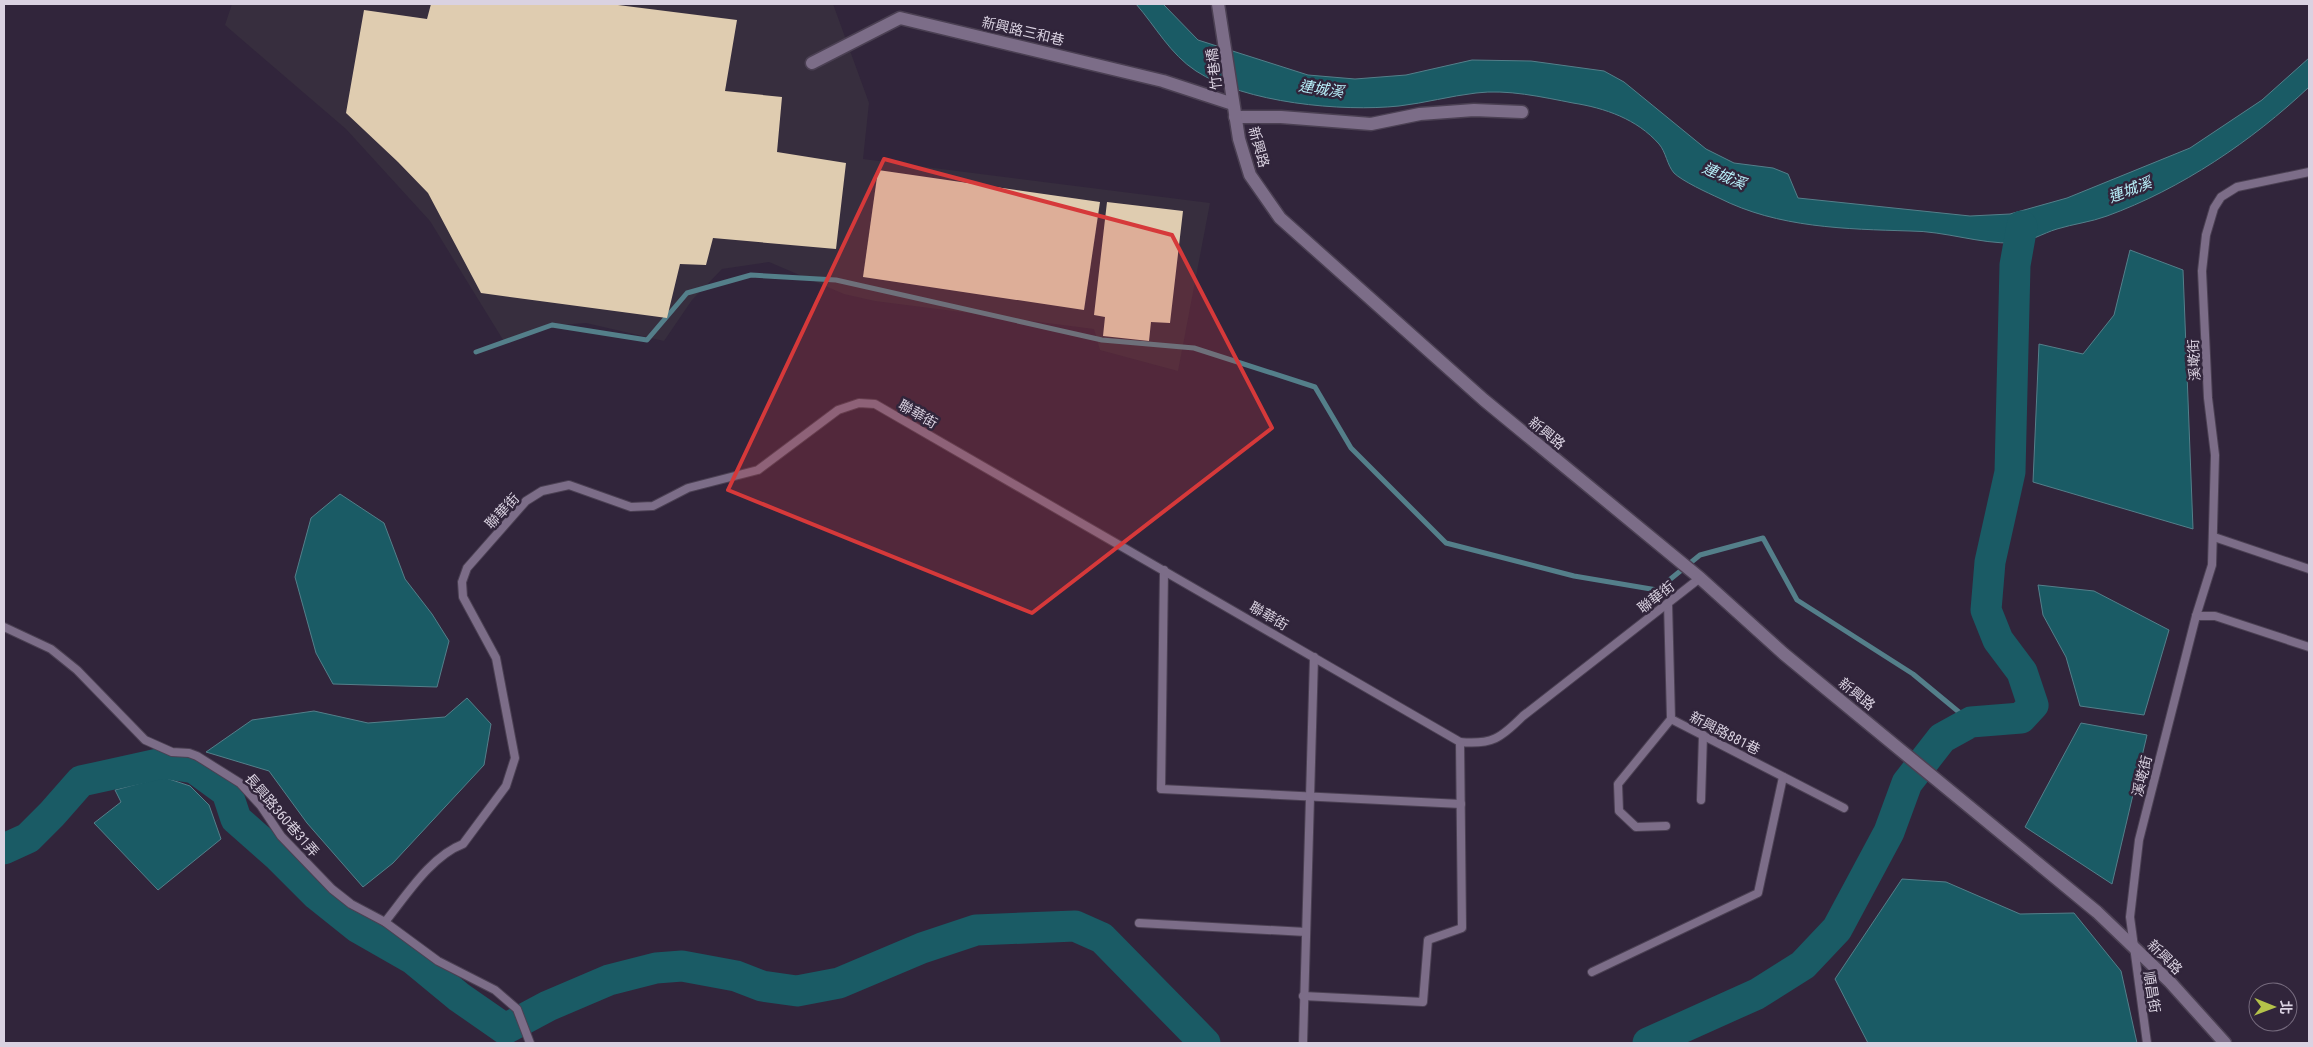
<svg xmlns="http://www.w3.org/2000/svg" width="2313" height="1047" viewBox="0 0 2313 1047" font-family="'Roboto Condensed','Noto Sans TC',sans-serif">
  <rect width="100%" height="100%" fill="#31253b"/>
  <path fill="#372e3e" d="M232,4H833L869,103L863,159L1210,203L1178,371L1100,350L1094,329L875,301L844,294L769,262L722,269L692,300L664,341L586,323L547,326L505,343L430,221L346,129L225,25Z"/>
  <g fill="#1a5b65" stroke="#547f8a">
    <path d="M1136,4H1163L1198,40L1308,75L1355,79L1406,75L1472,60L1531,61L1604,71L1624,82L1706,149L1734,163L1773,168L1788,174L1798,198L1970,216L2010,214L2067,198L2190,148L2262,100L2309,58V87C2252,141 2181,189 2107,216C2091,222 2073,224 2057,229C2043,233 2028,243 2014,243C1979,244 1945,231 1910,231C1846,229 1778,228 1719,198C1708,193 1682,181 1674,173C1667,165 1666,152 1659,144C1637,119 1605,108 1573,103C1542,97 1507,89 1476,93C1450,96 1425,103 1399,106C1342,112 1245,103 1196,71C1170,54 1156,27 1136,4Z"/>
    <path d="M2130,250L2183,270L2193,529L2033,482L2039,344L2083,354L2114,315Z"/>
    <path d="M340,494L384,523L405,579L432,614L449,641L437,687L333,684L316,653L295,577L311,518Z"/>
    <path d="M2038,585L2094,591L2169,630L2144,715L2080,706L2066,657L2043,615Z"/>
    <path d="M467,698L491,724L484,765L393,863L363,887L307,823L269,771L206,752L252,720L314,711L368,723L445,717Z"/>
    <path d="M2081,723L2147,735L2112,884L2025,827Z"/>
    <path d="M163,777L190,786L209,805L221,839L158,890L94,823L121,802L115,790Z"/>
    <path d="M1902,879L1946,882L2020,914L2074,913L2121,971L2137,1043H1868L1835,979Z"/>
  </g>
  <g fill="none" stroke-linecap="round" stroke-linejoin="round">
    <path stroke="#547f8a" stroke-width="5" d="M476,352L552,325L647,340L687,293L751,275L836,280L1102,340L1194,348L1315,387L1351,448L1446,543L1574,576L1657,590L1700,555L1763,538L1797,600L1913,674L1971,722"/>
    <g stroke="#1a5b65" stroke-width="31">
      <path d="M4,849L28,838L52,814L81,781L163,763L194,768L227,792L236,819L279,857L317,895L357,927L413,959L459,997L505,1029L548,1006L609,980L656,968L682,966L736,976L762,986L797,991L839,983L922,948L976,930L1075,926L1102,938L1205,1043"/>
      <path d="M1648,1043L1757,994L1803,965L1837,929L1889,832L1907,783L1942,738L1971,722L2021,718L2033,705L2022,672L1998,640L1986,610L1990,562L2010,472L2015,265L2022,226"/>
    </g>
  </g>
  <g fill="#dfccb0">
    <path d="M431,4H610L737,20L725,91L782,97L777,152L846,163L836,249L713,238L706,265L680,264L667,318L481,293L428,193L398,162L346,113L364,10L427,19Z"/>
    <path d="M878,170L1100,202L1084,310L863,277Z"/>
    <path d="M1107,202L1183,211L1170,323L1151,322L1149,341L1103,336L1105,317L1094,315Z"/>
  </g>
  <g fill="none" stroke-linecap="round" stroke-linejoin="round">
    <defs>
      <g id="service">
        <path d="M2214,537L2309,569"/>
        <path d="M1164,570L1161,789L1461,804"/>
        <path d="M1668,603L1671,719L1844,808"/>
        <path d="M2196,616H2215L2309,647"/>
        <path d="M4,627L51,649L77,670L145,740L172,752L189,753L197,756L240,783L261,806L281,836L332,889L351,904L385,922L438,961L495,990L517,1009L530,1043"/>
        <path d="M1701,800L1703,735"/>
        <path d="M1666,826L1636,827L1619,811L1618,784L1671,719"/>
        <path d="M385,922C406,896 431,856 463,844L506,786L515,758L496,658L463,597L462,582L467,568L526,501L542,491L569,485L631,507L653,506L688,488L758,470L838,410L859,403L875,404L1460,742C1492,745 1501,738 1523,716L1700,578"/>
        <path d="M1139,923L1306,932"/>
        <path d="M1592,972L1758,893L1783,777"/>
        <path d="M1303,996L1423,1002L1428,940L1462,928L1460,742"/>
        <path d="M1303,1043L1314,657"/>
        <path d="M2147,1043L2130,917L2139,840L2196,616L2212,565L2215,455L2208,398L2202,271L2206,235L2214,208L2221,197L2237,187L2309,172"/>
      </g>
      <g id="minor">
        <path d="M812,63L900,18L1163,81L1233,104"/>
        <path d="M1235,117H1281L1371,124L1420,114L1474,110L1522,112"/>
      </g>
      <path id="tertiary" d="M1218,4L1239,139L1250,175L1280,218L1484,400L1700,578L1784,654L2097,912L2170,982L2225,1043"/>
    </defs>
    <use href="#service" stroke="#4b4053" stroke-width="10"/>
    <use href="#minor" stroke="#4b4053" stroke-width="15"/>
    <use href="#tertiary" stroke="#4b4053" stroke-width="15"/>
    <use href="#service" stroke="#7c6d88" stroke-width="8"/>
    <use href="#minor" stroke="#7c6d88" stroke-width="12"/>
    <use href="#tertiary" stroke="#7c6d88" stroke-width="12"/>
  </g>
  <path fill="#d6393a" fill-opacity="0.2" stroke="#d6393a" stroke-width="4" stroke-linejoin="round" d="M884,159L1172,235L1272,428L1032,613L728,490Z"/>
  <g text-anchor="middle" stroke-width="5" stroke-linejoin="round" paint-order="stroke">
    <g font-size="14" fill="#dad2e1" stroke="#31253b">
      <text transform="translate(1023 31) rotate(13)" y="5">新興路三和巷</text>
      <text transform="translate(1214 69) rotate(-97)" y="5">竹巷橋</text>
      <text transform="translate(1259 147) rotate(74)" y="5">新興路</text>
      <text transform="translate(2194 360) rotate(-93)" y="5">溪墘街</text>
      <text transform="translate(918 414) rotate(30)" y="5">聯華街</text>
      <text transform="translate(1547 433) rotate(39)" y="5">新興路</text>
      <text transform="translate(502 511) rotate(-47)" y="5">聯華街</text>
      <text transform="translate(1656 597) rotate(-38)" y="5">聯華街</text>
      <text transform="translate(1269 616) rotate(30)" y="5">聯華街</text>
      <text transform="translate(1857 694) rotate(39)" y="5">新興路</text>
      <text transform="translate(1725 733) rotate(27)" y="5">新興路881巷</text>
      <text transform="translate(2142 776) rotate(-76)" y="5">溪墘街</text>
      <text transform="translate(282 815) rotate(49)" y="5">長興路360巷31弄</text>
      <text transform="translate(2165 957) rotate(45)" y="5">新興路</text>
      <text transform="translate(2152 992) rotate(81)" y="5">順昌街</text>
    </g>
    <g font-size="15" font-style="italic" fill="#b9f0fa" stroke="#31253b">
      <text transform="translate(1321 89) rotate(9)" y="5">連城溪</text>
      <text transform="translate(1724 176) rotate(23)" y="5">連城溪</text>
      <text transform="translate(2130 190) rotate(-21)" y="5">連城溪</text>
    </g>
  </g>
  <rect width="2313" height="1047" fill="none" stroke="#dad2e1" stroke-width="10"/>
  <g transform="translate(2273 1007) rotate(91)"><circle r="24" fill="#31253b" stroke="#756a7d"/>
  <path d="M0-4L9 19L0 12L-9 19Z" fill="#b4c24a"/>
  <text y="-8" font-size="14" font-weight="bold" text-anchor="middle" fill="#dad2e1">北</text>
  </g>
</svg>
